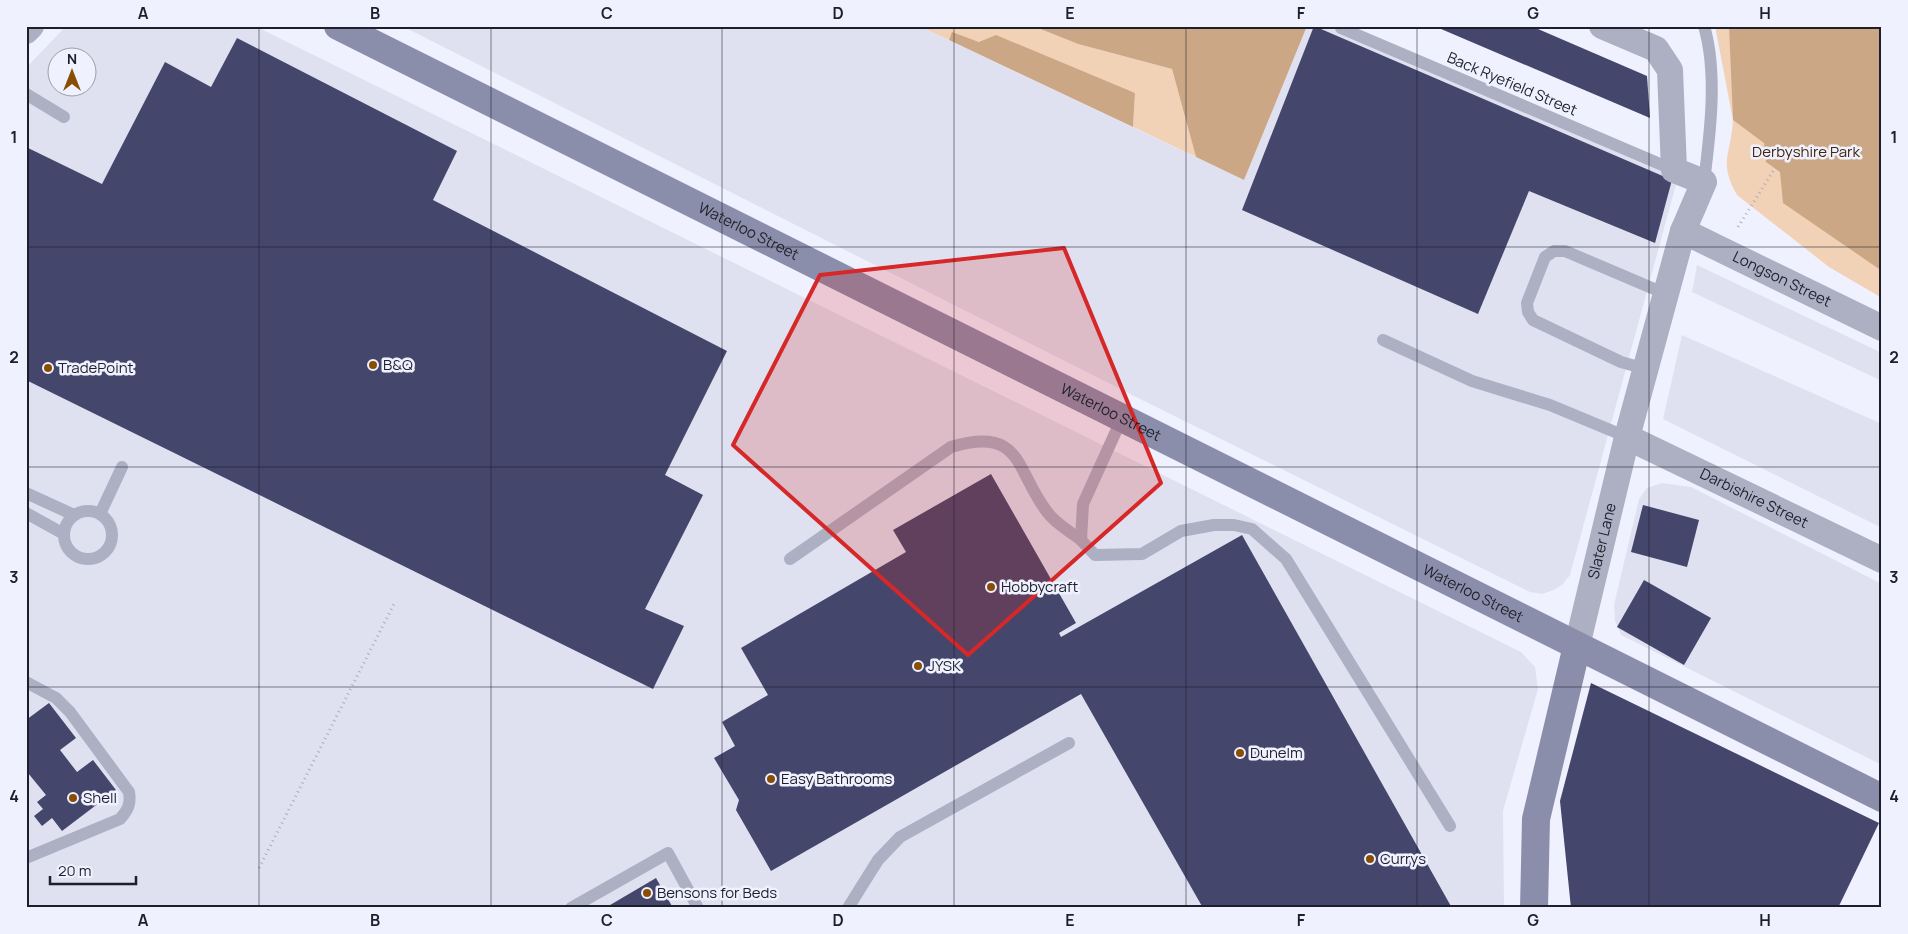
<svg xmlns="http://www.w3.org/2000/svg" width="1908" height="934" viewBox="0 0 1908 934" font-family="Manrope,sans-serif">
  <rect width="100%" height="100%" fill="#f0f1ff"/>
  <g fill="#dfe1f1" fill-rule="evenodd">
    <path d="M66,26H255L1521,652L1535,667L1538,689L1503,811L1504,908H26V68ZM58,58H88V88H58Z"/>
    <path d="M402,26H919L1244,180L1307,26H1329L1678,177L1570,575L1563,584L1554,590L1542,594L1530,592L1140,399Z"/>
    <path d="M1697,265L1882,353V381L1692,292Z"/>
    <path d="M1682,335L1882,424V528L1663,419Z"/>
    <path d="M1662,483L1691,487L1882,584V765L1621,635L1615,621L1614,605L1639,499L1647,488Z"/>
  </g>
  <g fill="#f2d2b6">
    <path d="M919,26H1033L1078,44L1172,69L1196,157L1133,127L1135,93L952,33L949,40Z"/>
    <path d="M1715,26H1882V298L1829,267L1737,195C1718,161 1731,155 1733,120Z"/>
  </g>
  <g fill="#cca786">
    <path d="M1033,26H1307L1244,180L1196,157L1172,69L1078,44Z"/>
    <path d="M1729,26H1882V271L1783,203L1780,172L1766,162L1764,143L1733,120Z"/>
    <path d="M952,32L979,42L996,35L1135,93L1133,127L949,40Z"/>
  </g>
  <g fill="#44466c">
    <path d="M1314,26L1672,180L1655,243L1529,191L1478,314L1242,210Z"/>
    <path d="M1434,26H1531L1538,29L1647,76L1650,118Z"/>
    <path d="M237,38L457,151L433,200L727,351L665,475L703,495L645,609L684,626L653,689L26,380V147L102,184L165,62L211,87Z"/>
    <path d="M991,474L1076,623L1059,633L1061,637L1242,535L1452,908H1203L1081,694L771,871L736,810L739,800L714,758L735,746L722,722L768,695L741,648L906,552L893,530Z"/>
    <path d="M1643,505L1699,520L1687,567L1631,552Z"/>
    <path d="M1644,580L1711,618L1684,665L1617,627Z"/>
    <path d="M1591,683L1879,823L1838,908H1571L1560,801Z"/>
    <path d="M49,703L76,738L60,750L77,772L93,760L116,790L62,831L52,818L42,826L34,816L43,809L37,802L46,795L28,773L26,774V720Z"/>
    <path d="M656,878L673,908H605Z"/>
  </g>
  <g fill="none" stroke-linecap="round" stroke-linejoin="round">
    <g stroke="#acadba" stroke-width="3" stroke-dasharray="1 4" stroke-linecap="butt">
      <path d="M1738,227L1775,168"/>
      <path d="M259,868L394,604"/>
    </g>
    <g stroke="#adafc3" stroke-width="12">
      <path d="M1343,26L1341,28L1674,170"/>
      <path d="M26,94L64,117"/>
      <path d="M1704,182C1710,134 1718,73 1704,26"/>
      <path d="M1383,340L1472,381L1550,405L1627,437"/>
      <path d="M1646,369L1621,362L1533,320L1528,312L1527,303L1545,257L1554,251H1565L1666,294"/>
      <path d="M1122,418L1083,504L1081,540L1095,555L1142,554L1181,531L1214,525H1234L1252,529L1286,559L1450,826"/>
      <path d="M26,493L74,515"/>
      <circle cx="88" cy="535" r="24"/>
      <path d="M26,513L64,534"/>
      <path d="M100,514L122,467"/>
      <path d="M790,559L951,447C1024,425 1015,472 1048,513C1056,524 1071,532 1081,540"/>
      <path d="M26,682L56,698L70,712L129,792C131,804 128,810 120,819L26,858"/>
      <path d="M571,908L668,853L698,908"/>
      <path d="M848,908L878,860L900,837L1069,743"/>
    </g>
    <g stroke="#adafc3" stroke-width="26">
      <path d="M26,31L31,26"/>
      <path id="s1" d="M1683,231L1882,328"/>
      <path id="s2" d="M1627,437L1882,560"/>
      <path id="s3" d="M1577,646L1627,437L1683,231L1704,182L1674,170L1670,70L1656,49L1602,26"/>
    </g>
    <g stroke="#8b8eab" stroke-width="28">
      <path id="s4" d="M338,26L1882,798"/>
      <path d="M1534,908L1536,819L1577,646"/>
    </g>
  </g>
  <path fill="#d62828" fill-opacity="0.2" stroke="#d62828" stroke-width="4" stroke-linejoin="round" d="M1064,248L1161,483L968,655L733,445L820,275Z"/>
  <path fill="none" stroke="#1e1f2b" stroke-width="1" stroke-opacity="0.55" d="M259,26V908M491,26V908M722,26V908M954,26V908M1186,26V908M1417,26V908M1649,26V908M26,247H1882M26,467H1882M26,687H1882"/>
  <g fill="#884e04" stroke="#f0f1ff" stroke-width="2">
    <circle cx="373" cy="365" r="5"/>
    <circle cx="48" cy="368" r="5"/>
    <circle cx="991" cy="587" r="5"/>
    <circle cx="918" cy="666" r="5"/>
    <circle cx="1240" cy="753" r="5"/>
    <circle cx="771" cy="779" r="5"/>
    <circle cx="73" cy="798" r="5"/>
    <circle cx="1370" cy="859" r="5"/>
    <circle cx="647" cy="893" r="5"/>
  </g>
  <g text-anchor="middle" stroke-width="5" stroke-linejoin="round" paint-order="stroke">
    <g font-size="15" fill="#1e1f2b" stroke="#f0f1ff">
      <text transform="translate(1512 84) rotate(23)" y="5">Back Ryefield Street</text>
      <text dy="5" stroke="none"><textPath href="#s4" startOffset="459">Waterloo Street</textPath></text>
      <text dy="5" stroke="none"><textPath href="#s1" startOffset="110">Longson Street</textPath></text>
      <text dy="5" stroke="none"><textPath href="#s4" startOffset="864">Waterloo Street</textPath></text>
      <text dy="5" stroke="none"><textPath href="#s2" startOffset="141">Darbishire Street</textPath></text>
      <text dy="5" stroke="none"><textPath href="#s3" startOffset="108">Slater Lane</textPath></text>
      <text dy="5" stroke="none"><textPath href="#s4" startOffset="1269">Waterloo Street</textPath></text>
    </g>
    <g font-size="15" fill="#40260b" stroke="#f0f1ff">
      <text x="1806" y="157">Derbyshire Park</text>
    </g>
    <g font-size="15" fill="#1e1f2b" stroke="#f0f1ff" text-anchor="start">
      <text x="383" y="370">B&amp;Q</text>
      <text x="58" y="373">TradePoint</text>
      <text x="1001" y="592">Hobbycraft</text>
      <text x="928" y="671">JYSK</text>
      <text x="1250" y="758">Dunelm</text>
      <text x="781" y="784">Easy Bathrooms</text>
      <text x="83" y="803">Shell</text>
      <text x="1380" y="864">Currys</text>
      <text x="657" y="898">Bensons for Beds</text>
    </g>
  </g>
  <rect width="1908" height="934" fill="none" stroke="#f0f1ff" stroke-width="55"/>
  <g transform="translate(72 72)"><circle r="24" fill="#f0f1ff" stroke="#9c9daa"/>
  <path d="M0-4L9 19L0 12L-9 19Z" fill="#884e04"/>
  <text y="-8" font-size="14" font-weight="bold" text-anchor="middle" fill="#1e1f2b">N</text>
  </g>
  <path d="M50 876v8h86v-8" fill="none" stroke="#1e1f2b" stroke-width="2.5"/>
  <text x="58" y="876" font-size="15" fill="#1e1f2b" stroke="#f0f1ff" stroke-width="4" paint-order="stroke">20 m</text>
  <rect x="28" y="28" width="1852" height="878" fill="none" stroke="#1e1f2b" stroke-width="2"/>
  <g font-size="16" text-anchor="middle" font-weight="bold" fill="#1e1f2b">
    <text x="143" y="19">A</text>
    <text x="375" y="19">B</text>
    <text x="607" y="19">C</text>
    <text x="838" y="19">D</text>
    <text x="1070" y="19">E</text>
    <text x="1301" y="19">F</text>
    <text x="1533" y="19">G</text>
    <text x="1765" y="19">H</text>
    <text x="14" y="143">1</text>
    <text x="1894" y="143">1</text>
    <text x="14" y="363">2</text>
    <text x="1894" y="363">2</text>
    <text x="14" y="583">3</text>
    <text x="1894" y="583">3</text>
    <text x="14" y="802">4</text>
    <text x="1894" y="802">4</text>
    <text x="143" y="926">A</text>
    <text x="375" y="926">B</text>
    <text x="607" y="926">C</text>
    <text x="838" y="926">D</text>
    <text x="1070" y="926">E</text>
    <text x="1301" y="926">F</text>
    <text x="1533" y="926">G</text>
    <text x="1765" y="926">H</text>
  </g>
</svg>
